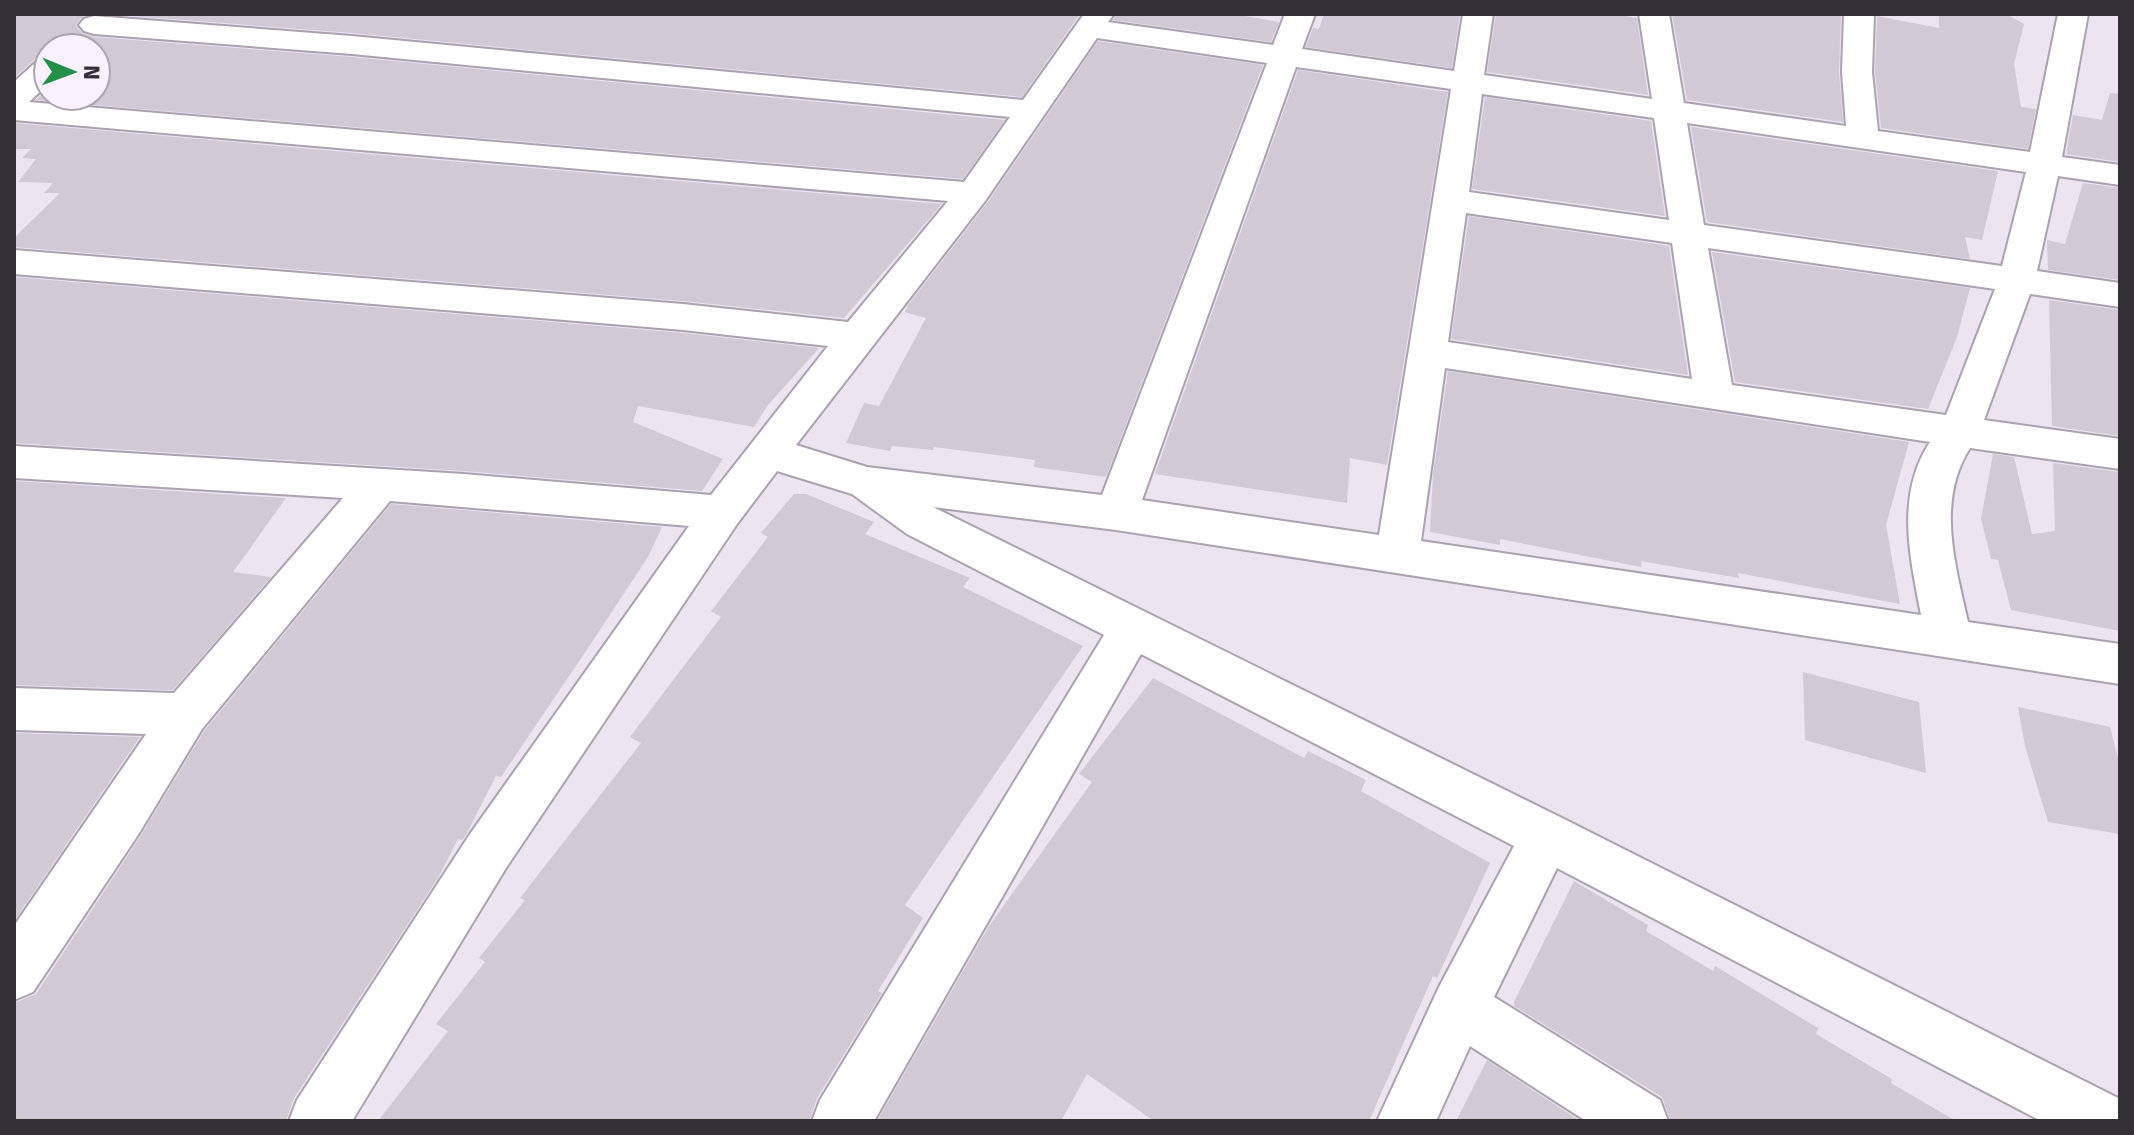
<svg xmlns="http://www.w3.org/2000/svg" width="2134" height="1135" viewBox="0 0 2134 1135" font-family="'Fira Sans',sans-serif">
  <rect width="100%" height="100%" fill="#ece4f1"/>
  <g fill="#d1c9d5">
    <path d="M31,14H90L82,17L76,25L82,33L94,37L352,57L1005,120L963,179L36,100L48,88V96H96V48H48V55L35,59L14,78V15Z"/>
    <path d="M107,14H1080L1022,97L352,33Z"/>
    <path d="M1117,14H1234L1279,22L1271,42L1113,20Z"/>
    <path d="M1324,14H1460L1452,68L1306,47L1313,28L1319,29Z"/>
    <path d="M1496,14H1611L1637,18L1648,95L1487,72Z"/>
    <path d="M1672,14H1841L1839,72L1843,122L1687,100Z"/>
    <path d="M1939,14H2006L2024,24L2014,64L2021,107L2036,109L2028,149L1881,128L1875,72L1877,16L1939,28Z"/>
    <path d="M1098,41L1263,65L1106,477L1034,467L1035,460L934,447L933,450L892,446L890,451L846,443L864,403L879,406L926,318L905,312L908,305L987,203Z"/>
    <path d="M1298,70L1448,92L1387,465L1350,458L1347,503L1155,474Z"/>
    <path d="M2110,93L2120,94V162L2066,154L2073,115L2102,120Z"/>
    <path d="M1485,97L1651,121L1665,216L1472,189Z"/>
    <path d="M14,123L942,204L844,318L683,301L14,247V238L60,193H44L53,183L18,182L36,159L22,158L31,149H14Z"/>
    <path d="M1691,127L1998,171L1982,240L1965,237L1970,259L1707,222Z"/>
    <path d="M2083,183L2120,188V280L2048,270L2047,240L2065,244Z"/>
    <path d="M1469,216L1669,246L1688,375L1451,339Z"/>
    <path d="M1712,252L1970,288L1957,337L1928,409L1735,382Z"/>
    <path d="M14,277L683,333L819,348L768,405L754,427L638,406L633,422L723,459L702,491L464,471L14,443Z"/>
    <path d="M2049,300L2120,310V436L2052,426Z"/>
    <path d="M1448,371L1909,442L1886,525L1900,604L1738,573L1739,578L1641,561V567L1500,539V545L1430,532L1433,474Z"/>
    <path d="M1993,454L2014,457L2032,534L2055,531L2053,463L2120,472V631L2011,610L1998,560L1991,559L1981,519Z"/>
    <path d="M14,481L286,498L233,572L271,577L173,690L14,685Z"/>
    <path d="M794,494H806L874,522L865,534L970,578L963,587L1083,646L905,905L923,918L878,991L882,993L817,1098L809,1121H378L448,1031L436,1024L485,962L479,958L525,900L520,898L641,743L630,737L721,617L711,611L768,537L761,533Z"/>
    <path d="M391,504L662,527L648,557L588,648L501,777L496,776L466,835L462,840L458,839L438,878L294,1098L286,1121H14V1003L36,994L140,837L204,731Z"/>
    <path d="M1803,672L1919,702L1926,773L1805,740Z"/>
    <path d="M1153,678L1304,758L1308,751L1366,780L1361,791L1490,863L1437,978L1433,976L1369,1121H1154L1087,1074L1061,1121H877L989,926L1092,782L1079,774Z"/>
    <path d="M2018,707L2110,727L2120,766V834L2048,822L2025,746Z"/>
    <path d="M14,733L140,737L14,921Z"/>
    <path d="M1574,881L1648,925L1646,931L1713,971L1715,966L1818,1028L1816,1034L1892,1079L1891,1083L1956,1121H1671L1662,1097L1514,1006V1002Z"/>
    <path d="M1487,1060L1580,1121H1456Z"/>
  </g>
  <g fill="none" stroke-linecap="round" stroke-linejoin="round">
    <defs>
      <path id="minor" d="M1084,14H1114L1108,22L1273,45L1285,14H1315L1302,49L1454,71L1463,14H1493L1484,75L1652,99L1639,14H1669L1684,103L1846,126L1842,72L1844,14H1874L1872,72L1878,131L2030,152L2058,14H2088L2062,157L2120,165V185L2058,176L2037,271L2120,283V307L2030,294L1984,420L2120,439V469L1970,448C1936,501 1955,564 1968,622L2120,644V684L1116,530L933,507L1564,819L2120,1099V1121H2041L1557,868L1494,997L1660,1100L1668,1121H1586L1470,1046L1436,1121H1377L1439,987L1514,846L1141,654L874,1121H812L820,1100L1104,635L907,534L852,494L777,471L737,524L506,868L352,1121H289L297,1100L470,834L689,526L390,501L202,729L138,835L33,992L14,1000V926L146,734L14,730V688L174,693L343,498L14,478V446L464,474L711,495L828,346L683,330L14,274V250L683,304L848,322L948,201L14,120V82L37,61L48,58V84L29,102L964,182L1010,117L352,54L94,34L84,31L79,25L84,19L94,16L352,36L1023,100ZM1097,38L1267,63L1102,495L867,467L796,445L985,201ZM1296,67L1451,89L1379,535L1142,500ZM1482,94L1654,118L1669,220L1469,192ZM1687,123L2026,172L2002,266L1704,225ZM1466,213L1672,243L1692,379L1448,342ZM1708,248L1995,289L1946,415L1732,385ZM1445,368L1930,442C1895,495 1910,557 1921,615L1421,541Z"/>
    </defs>
    <use href="#minor" stroke="#aaa2ae" stroke-width="4"/>
    <use href="#minor" fill="#fff" fill-rule="evenodd"/>
  </g>
  <rect width="2134" height="1135" fill="none" stroke="#333035" stroke-width="32"/>
  <g transform="translate(72 72) rotate(91)"><circle r="38" fill="#faf1fe" stroke="#aaa4ae" stroke-width="2"/>
  <path d="M0-6L14 30L0 20L-14 30Z" fill="#229048"/>
  <text y="-12" font-size="22" font-weight="bold" text-anchor="middle" fill="#333035">N</text>
  </g>
</svg>
